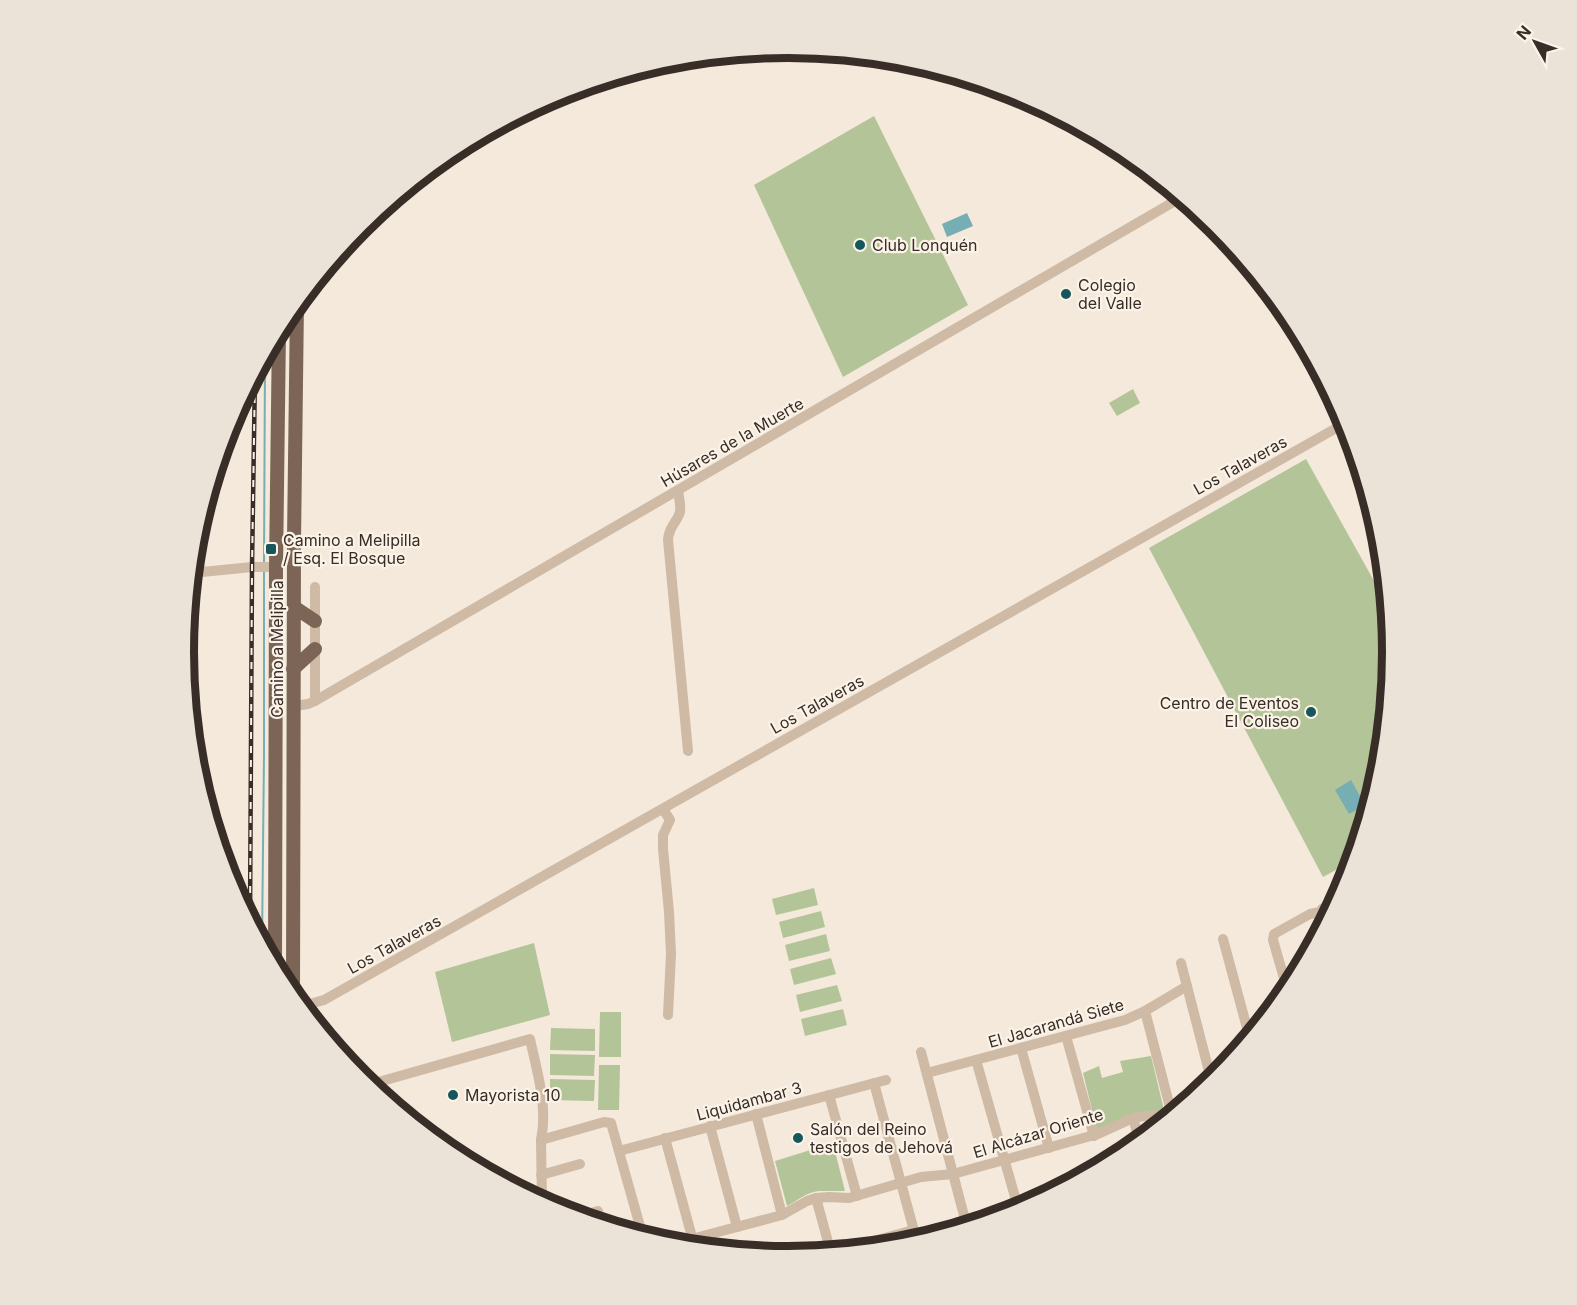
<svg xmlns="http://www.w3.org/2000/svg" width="1577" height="1305" viewBox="0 0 1577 1305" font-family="Inter,sans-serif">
  <rect width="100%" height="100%" fill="#f4e9da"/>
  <g fill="#b3c598">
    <path d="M874,116L968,305L843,377L754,185Z"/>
    <path d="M1133,389L1140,403L1117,416L1109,403Z"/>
    <path d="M1306,459L1388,606L1393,653L1381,771L1354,860L1323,877L1149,548Z"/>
    <path d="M814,888L818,905L776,915L772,899Z"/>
    <path d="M821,911L825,927L783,938L779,922Z"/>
    <path d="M826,934L830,951L789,961L785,945Z"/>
    <path d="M534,943L550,1015L452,1042L435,972Z"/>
    <path d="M831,958L836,974L794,985L790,969Z"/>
    <path d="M837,985L842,1001L800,1012L796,995Z"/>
    <path d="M843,1009L847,1025L805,1036L801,1019Z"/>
    <path d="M600,1012H621V1057H599Z"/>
    <path d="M551,1028L595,1029V1051L550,1050Z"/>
    <path d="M550,1054L595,1055L594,1076L550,1075Z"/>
    <path d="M1151,1056L1164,1110L1097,1130L1083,1073L1099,1066L1102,1078L1123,1072L1120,1061Z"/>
    <path d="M599,1065H620L619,1110H598Z"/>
    <path d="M550,1079L595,1080L594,1101L550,1100Z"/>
    <path d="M833,1143L845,1191C837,1191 828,1191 819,1191C807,1192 797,1201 787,1206L775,1161Z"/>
  </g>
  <g fill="#76aeb4">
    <path d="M967,213L973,226L947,237L942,224Z"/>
    <path d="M1351,780L1365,805L1349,814L1335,790Z"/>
  </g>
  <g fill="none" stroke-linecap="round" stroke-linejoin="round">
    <g stroke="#76aeb4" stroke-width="2">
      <path d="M264,563L265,356"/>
      <path d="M262,944L264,754V572"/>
    </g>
    <g stroke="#cebaa5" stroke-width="10">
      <path d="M450,152L464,144"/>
      <path d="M678,491C679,497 681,505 680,512C677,523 669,525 668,540L688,751"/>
      <path d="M192,573L252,567H276"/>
      <path d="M315,587V701"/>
      <path d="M294,706L308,704L315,701L1182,197"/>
      <path d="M663,809L670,820L663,835V849L669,912L671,954L668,1015"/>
      <path d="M1320,912L1319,916L1322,930"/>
      <path d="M1223,939L1250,1039"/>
      <path d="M1181,963L1212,1083"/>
      <path d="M1288,992L1273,940L1274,934L1310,914L1320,912L1322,909L1339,900"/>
      <path d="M299,1005H306L324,1000L1347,422"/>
      <path d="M1145,1011L1172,1115"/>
      <path d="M1066,1036L1094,1136"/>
      <path d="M1021,1048L1049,1148"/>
      <path d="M921,1052L967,1227"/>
      <path d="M976,1060L1019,1211"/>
      <path d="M927,1073L1125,1020L1145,1011L1187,986"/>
      <path d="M874,1083L917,1242"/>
      <path d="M368,1085L530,1039C537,1072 548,1106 541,1140L542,1203"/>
      <path d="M829,1095L857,1196"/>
      <path d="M756,1114L782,1215"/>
      <path d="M1133,1118L1140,1142"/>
      <path d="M710,1126L737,1227"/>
      <path d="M665,1138L695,1248"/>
      <path d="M541,1140L604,1122L611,1123L643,1237"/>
      <path d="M619,1151L886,1080"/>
      <path d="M541,1175L580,1164"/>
      <path d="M816,1198L831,1253"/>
      <path d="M1018,1206L1039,1201"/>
      <path d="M577,1217L598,1211"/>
      <path d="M669,1245L782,1215L807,1201L816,1198L829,1197L849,1198L921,1177L953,1174L1098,1134L1133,1118L1144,1116L1173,1115"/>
      <path d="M829,1253L914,1230"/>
    </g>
    <g stroke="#7c6556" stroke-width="14">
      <path d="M294,607L315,621"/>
      <path d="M293,669L315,649"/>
      <path d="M275,967L276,567L279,330"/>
      <path d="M293,996L294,541L297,303"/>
    </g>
    <defs>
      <path id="rail" d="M250,921L252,567L255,374"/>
    </defs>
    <use href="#rail" stroke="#382d27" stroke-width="4.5"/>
    <use href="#rail" stroke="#fbf3e7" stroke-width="2" stroke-dasharray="7" stroke-linecap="butt"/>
  </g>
  <g fill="#18565e" stroke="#fbf3e7" stroke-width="2">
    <circle cx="860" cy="245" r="6"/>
    <circle cx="1066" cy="294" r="6"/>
    <rect x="265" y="543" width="12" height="12" rx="3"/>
    <circle cx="1311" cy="712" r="6"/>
    <circle cx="453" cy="1095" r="6"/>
    <circle cx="798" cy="1138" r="6"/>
  </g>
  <g text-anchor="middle" stroke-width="4.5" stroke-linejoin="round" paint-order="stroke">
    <g font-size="16" fill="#382d27" stroke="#fbf3e7" text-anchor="start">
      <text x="872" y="251">Club Lonquén</text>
      <text x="1078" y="291">Colegio<tspan x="1078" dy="18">del Valle</tspan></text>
      <text x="283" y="546">Camino a Melipilla<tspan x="283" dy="18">/ Esq. El Bosque</tspan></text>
      <text x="1299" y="709" text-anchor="end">Centro de Eventos<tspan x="1299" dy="18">El Coliseo</tspan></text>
      <text x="465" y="1101">Mayorista 10</text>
      <text x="810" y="1135">Salón del Reino<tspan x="810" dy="18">testigos de Jehová</tspan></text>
    </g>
    <g font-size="16" fill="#382d27" stroke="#fbf3e7">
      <text transform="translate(732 442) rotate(-30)" y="6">Húsares de la Muerte</text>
      <text transform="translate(1240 465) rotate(-29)" y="6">Los Talaveras</text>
      <text transform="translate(277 649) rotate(-90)" y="6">Camino a Melipilla</text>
      <text transform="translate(817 704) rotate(-29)" y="6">Los Talaveras</text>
      <text transform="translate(394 944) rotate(-29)" y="6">Los Talaveras</text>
      <text transform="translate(1056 1023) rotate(-16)" y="6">El Jacarandá Siete</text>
      <text transform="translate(749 1101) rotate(-15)" y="6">Liquidambar 3</text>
      <text transform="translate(1038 1133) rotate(-17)" y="6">El Alcázar Oriente</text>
    </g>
  </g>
  <path d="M0 0H1577V1305H0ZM194 652a594 594 0 1 1 1188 0a594 594 0 1 1-1188 0Z" fill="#ebe3d8" fill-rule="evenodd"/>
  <path fill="none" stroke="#382d27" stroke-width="8" d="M194 652a594 594 0 1 1 1188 0a594 594 0 1 1-1188 0Z"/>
  <g transform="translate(1535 42) rotate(310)" stroke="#fbf3e7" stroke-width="4.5" paint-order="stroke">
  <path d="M0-4.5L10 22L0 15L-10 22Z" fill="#382d27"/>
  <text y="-9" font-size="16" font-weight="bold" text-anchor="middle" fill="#382d27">N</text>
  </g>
</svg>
